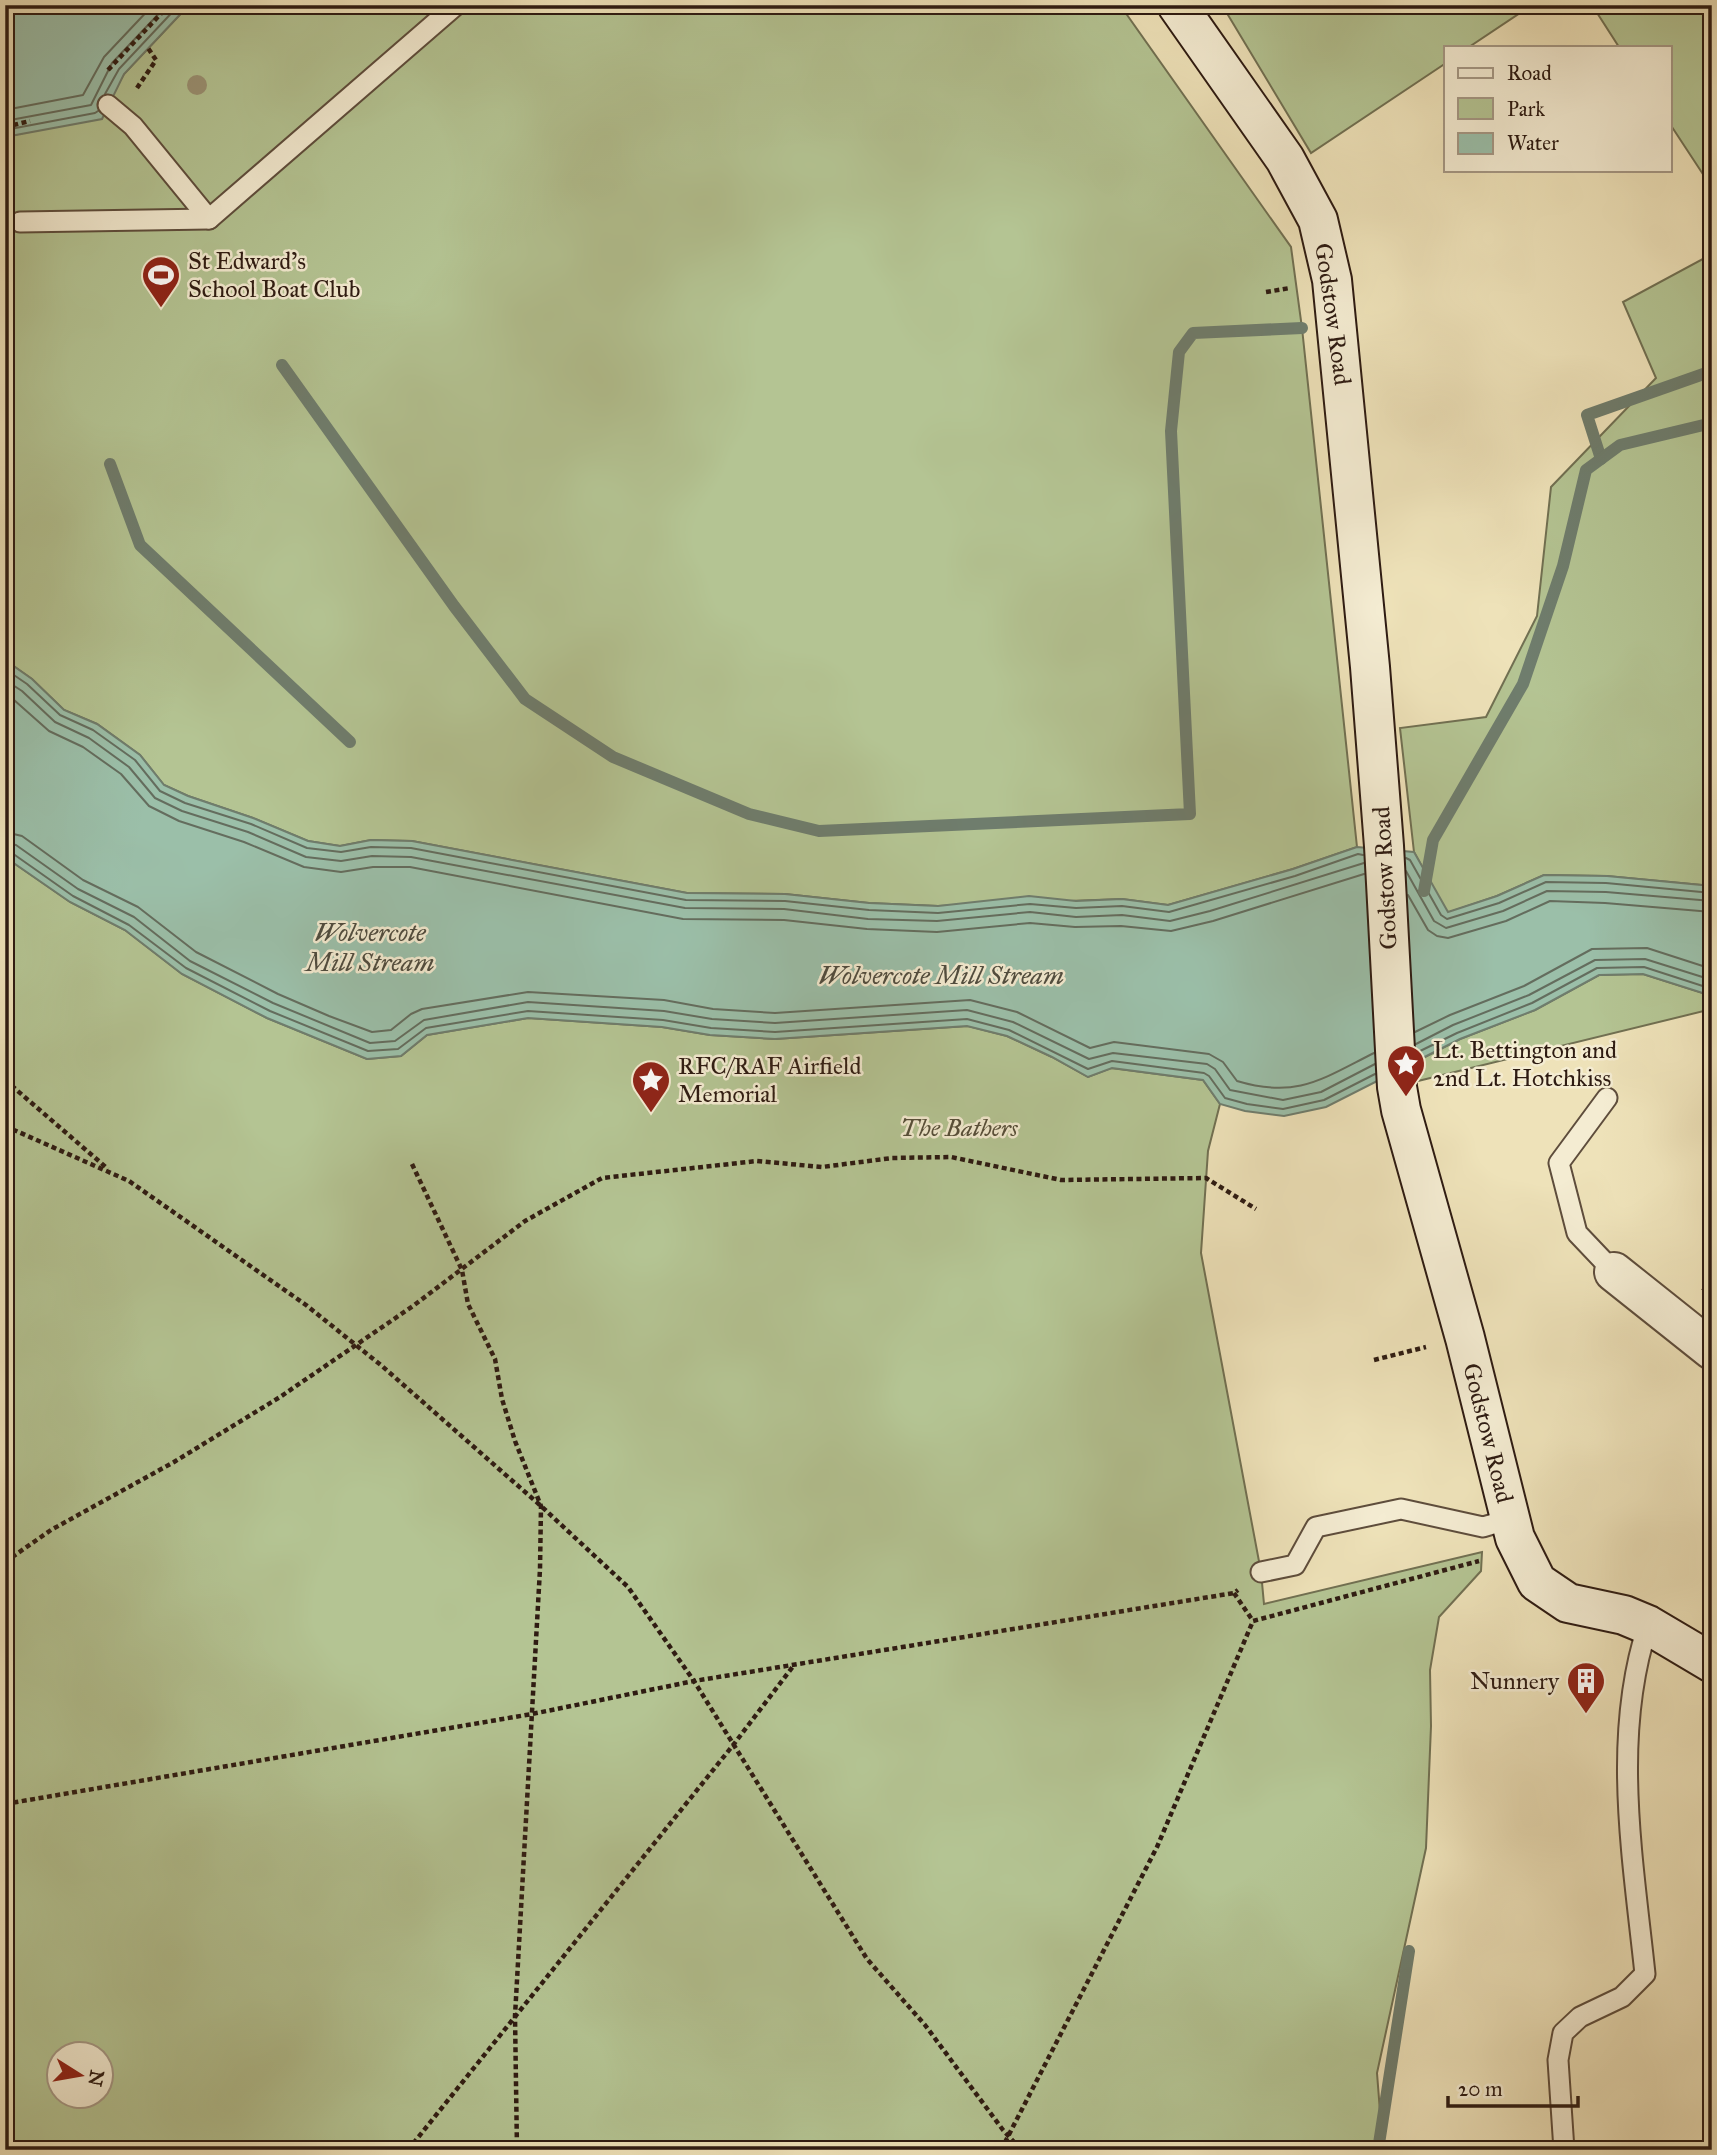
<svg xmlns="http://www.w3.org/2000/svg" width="1717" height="2155" viewBox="0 0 1717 2155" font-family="'IM FELL Great Primer',serif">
  <rect width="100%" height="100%" fill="#eee2b9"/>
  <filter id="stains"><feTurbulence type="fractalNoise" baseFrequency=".00286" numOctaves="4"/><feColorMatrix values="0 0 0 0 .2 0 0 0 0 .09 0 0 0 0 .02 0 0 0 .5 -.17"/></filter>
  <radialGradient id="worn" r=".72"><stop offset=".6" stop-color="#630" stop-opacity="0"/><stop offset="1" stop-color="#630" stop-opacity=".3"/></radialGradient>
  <g fill="#b4c493" stroke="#717052" stroke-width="2" fill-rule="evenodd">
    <path d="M189,5H1120L1291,247L1302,328L1357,847L1293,869L1168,905L1122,899L938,906L869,903L785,894L687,893L412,841L371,840L340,846L308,841L253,818L188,796L164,785L140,755L97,724L64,710L32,679L5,660V137L36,130L114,91L124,74Z"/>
    <path d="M1222,5H1532L1469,47H1446V63L1311,153Z"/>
    <path d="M1592,5H1712V188L1670,124V47H1619Z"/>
    <path d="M1712,254V886L1607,876L1544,875L1497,896L1447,913L1414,852L1400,728L1486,717L1537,616L1551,487L1656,378L1623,302Z"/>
    <path d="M5,857L70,902L125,930L182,974L267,1018L367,1059L401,1056L427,1035L528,1018L662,1027L710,1035L775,1039L968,1026L1007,1036L1052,1057L1088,1077L1111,1068L1203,1080L1220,1104L1208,1151L1201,1253L1261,1572L1264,1604L1482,1552L1481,1571L1439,1617L1430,1670L1431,1726L1426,1848L1377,2073L1383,2150H5ZM60,2054H102V2096H60Z"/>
    <path d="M1643,974L1712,996V1009L1418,1081L1413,1063L1460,1039L1535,1010L1599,975Z"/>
  </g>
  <g fill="#9bbfa9" stroke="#6f7d6d" stroke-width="2">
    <path d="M5,5H189L124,74L102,119L5,137Z"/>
    <path d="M5,660L32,679L64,710L97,724L140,755L164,785L188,796L253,818L308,841L340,846L371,840L412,841L687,893L785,894L869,903L938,906L1029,896L1076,901L1122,899L1168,905L1293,869L1357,847L1414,852L1448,912L1497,896L1544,875L1607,876L1712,886V996L1643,974L1599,975L1535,1010L1460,1039L1326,1107L1284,1116L1245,1111L1220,1104L1203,1080L1112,1068L1088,1077L1052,1057L1007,1036L967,1026L775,1039L710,1035L662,1027L528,1018L427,1035L401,1056L367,1059L267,1018L182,974L125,930L70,902L5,857Z"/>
  </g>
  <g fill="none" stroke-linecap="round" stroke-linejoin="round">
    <g stroke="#646d5e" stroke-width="2">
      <path d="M105,94L119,69L179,5"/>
      <path d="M5,110L83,95L104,57L153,5"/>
      <path d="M5,121L91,105L112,63L167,5"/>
      <path d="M5,130L95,113L98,111"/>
      <path d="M5,669L27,684L60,715L93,730L135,760L160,791L185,803L251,824L307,848L341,852L371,847L411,848L686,900L785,901L869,910L938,913L1030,904L1076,908L1122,906L1169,912L1295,876L1358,854L1363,855"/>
      <path d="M5,680L22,691L55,722L89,738L129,767L155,798L182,811L248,832L306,857L341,861L372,856L411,857L685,908L784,909L868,919L937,921L1030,912L1076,917L1122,915L1170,921L1210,911L1364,863"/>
      <path d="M5,692L49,731L83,747L121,774L149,806L179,821L244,842L304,867L341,872L373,867H410L683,919L784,920L867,929L937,932L1030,923L1075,927L1121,926L1171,931L1213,921L1364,874"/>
      <path d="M5,832L22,836L83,880L138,907L196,952L278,994L329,1016L372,1032L391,1030L411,1014L422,1009L528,992L664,1000L713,1009L775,1013L970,1000L1017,1012L1090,1048L1114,1042L1209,1054L1223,1062L1237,1081C1297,1099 1322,1079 1374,1053"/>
      <path d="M5,843L16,845L78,889L134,917L190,961L273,1003L370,1043L395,1041L424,1020L528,1002L664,1011L712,1019L775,1023L967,1010L1013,1022L1089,1059L1113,1053L1207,1064L1215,1069L1230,1090L1283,1100L1321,1092L1375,1064"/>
      <path d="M5,851L12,853L73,896L129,925L186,968L270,1011L368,1051L398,1049L426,1028L528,1011L663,1020L711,1028L775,1032L967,1019L1009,1030L1088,1069L1112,1061L1204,1073L1209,1076L1225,1098L1247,1104L1283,1109L1324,1100L1375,1074"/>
      <path d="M1406,858L1410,860L1441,915L1447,919L1499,903L1546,882L1606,883L1712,893"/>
      <path d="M1406,871L1434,921L1446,928L1503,911L1547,891L1606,892L1712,901"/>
      <path d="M1408,895L1428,930L1437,936L1448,938L1506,921L1550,901L1605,903L1712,912"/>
      <path d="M1415,1032L1450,1015L1524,986L1592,949L1647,948L1712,969"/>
      <path d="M1416,1044L1453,1025L1529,995L1595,960L1645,959L1712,980"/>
      <path d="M1416,1053L1457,1033L1532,1003L1597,968L1644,967L1712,989"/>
    </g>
    <g stroke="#6f7d6d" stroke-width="12">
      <path d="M282,365L454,606L525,699L613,757L749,814L819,831L1190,814L1171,431L1179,352L1193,333L1302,328"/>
      <path d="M1601,459L1587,415L1712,371"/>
      <path d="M110,464L140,545L350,742"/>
      <path d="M1424,891L1433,840L1523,684L1563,566L1586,470L1620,445L1712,423"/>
      <path d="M1378,2150L1409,1951"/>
    </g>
    <defs>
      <g id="lane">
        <path d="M108,105L133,126L209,219"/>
        <path d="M20,222L209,219L456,5"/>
        <path d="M1607,1098L1559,1163L1577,1233L1614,1272"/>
        <path d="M1261,1572L1295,1565L1316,1527L1401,1509L1483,1527L1510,1519"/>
        <path d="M1564,2150L1558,2060L1563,2033L1580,2017L1622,1997L1645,1974C1633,1859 1611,1737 1648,1625"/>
      </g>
      <path id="street" d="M1614,1272L1712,1350"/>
      <path id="secondary" d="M1177,5L1285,159L1318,220L1332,280L1370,667L1384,846L1397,1087L1401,1110L1465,1338L1515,1538L1537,1582L1568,1603L1624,1615L1648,1625L1712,1663"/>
    </defs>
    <use href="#lane" stroke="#5e4d3c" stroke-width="23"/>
    <use href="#street" stroke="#5e4d3c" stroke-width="42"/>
    <use href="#secondary" stroke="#2e1b12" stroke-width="42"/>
    <g stroke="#2e1b12" stroke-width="4.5" stroke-dasharray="5 3.5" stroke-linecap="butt">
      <path d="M108,70L169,5"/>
      <path d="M137,88L156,60L148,48"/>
      <path d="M5,127L30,121"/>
      <path d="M1266,292L1290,288"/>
      <path d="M5,1080L108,1169"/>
      <path d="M5,1126L129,1181L306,1305L382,1366L541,1506L628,1587L694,1681L867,1959L925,2025L1003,2130L1021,2150"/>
      <path d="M412,1164L462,1270L468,1304L495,1359L502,1399L515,1441L541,1506L540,1569L515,2016L517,2150"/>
      <path d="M1703,1291L1712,1281"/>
      <path d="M1374,1360L1426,1347"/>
      <path d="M5,1562L51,1530L174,1462L280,1397L413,1306L525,1221L602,1178L757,1161L822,1167L892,1158L951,1157L1061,1180L1206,1178L1256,1209"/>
      <path d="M1234,1593L1253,1621"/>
      <path d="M5,1804L532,1714L694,1681L1234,1593L1238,1590"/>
      <path d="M408,2150L734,1744L794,1665"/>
      <path d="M1001,2150L1157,1847L1253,1621L1479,1561"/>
    </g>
    <use href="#lane" stroke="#f4ecd2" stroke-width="19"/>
    <use href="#street" stroke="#f4ecd2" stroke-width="38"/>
    <use href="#secondary" stroke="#f4ecd2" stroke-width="38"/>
  </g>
  <circle fill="#9a9173" cx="197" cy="85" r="10"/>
  <defs>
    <symbol id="stadium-pin" viewBox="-11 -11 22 30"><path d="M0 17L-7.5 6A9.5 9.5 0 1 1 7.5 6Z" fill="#8f2418" stroke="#f4ecd2"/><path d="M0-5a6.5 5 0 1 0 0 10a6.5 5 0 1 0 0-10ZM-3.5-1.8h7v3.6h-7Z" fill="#fff"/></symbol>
    <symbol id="sight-pin" viewBox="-11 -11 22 30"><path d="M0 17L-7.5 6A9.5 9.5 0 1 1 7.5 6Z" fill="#8f2418" stroke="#f4ecd2"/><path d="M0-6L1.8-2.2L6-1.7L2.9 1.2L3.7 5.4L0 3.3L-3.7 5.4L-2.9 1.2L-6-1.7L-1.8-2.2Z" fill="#fff"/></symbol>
    <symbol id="building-pin" viewBox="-11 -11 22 30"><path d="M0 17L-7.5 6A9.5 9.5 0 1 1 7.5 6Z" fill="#8f2418" stroke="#f4ecd2"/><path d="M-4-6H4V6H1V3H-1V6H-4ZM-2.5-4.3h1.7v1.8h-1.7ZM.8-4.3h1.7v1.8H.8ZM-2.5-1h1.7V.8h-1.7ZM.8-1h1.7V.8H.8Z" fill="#fff"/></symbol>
  </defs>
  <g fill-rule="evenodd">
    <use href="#stadium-pin" x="139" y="253" width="44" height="60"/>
    <use href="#sight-pin" x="1384" y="1042" width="44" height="60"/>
    <use href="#sight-pin" x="629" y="1058" width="44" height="60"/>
    <use href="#building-pin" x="1564" y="1659" width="44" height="60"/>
  </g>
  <g text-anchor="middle" stroke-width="5" stroke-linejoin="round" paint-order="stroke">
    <g font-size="24" fill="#2e1b12" stroke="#f4ecd2" text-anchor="start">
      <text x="188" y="269">St Edward's<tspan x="188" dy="28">School Boat Club</tspan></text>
      <text x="1433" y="1058">Lt. Bettington and<tspan x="1433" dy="28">2nd Lt. Hotchkiss</tspan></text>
      <text x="678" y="1074">RFC/RAF Airfield<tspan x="678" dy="28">Memorial</tspan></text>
      <text x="1559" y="1689" text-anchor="end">Nunnery</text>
    </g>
    <g font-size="24" fill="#2e1b12" stroke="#f4ecd2">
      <text transform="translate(1333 314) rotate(82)" y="8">Godstow Road</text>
      <text transform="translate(1385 878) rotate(-93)" y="8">Godstow Road</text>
      <text transform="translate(1488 1433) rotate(76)" y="8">Godstow Road</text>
    </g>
    <g font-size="24" font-style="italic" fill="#564e39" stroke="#f4ecd2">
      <text x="959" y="1136">The Bathers</text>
    </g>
    <g font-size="26" font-style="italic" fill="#4f4c3f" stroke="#f4ecd2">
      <text x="370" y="941">Wolvercote<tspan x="370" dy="30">Mill Stream</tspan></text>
      <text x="941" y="984">Wolvercote Mill Stream</text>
    </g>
  </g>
  <rect width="1717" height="2155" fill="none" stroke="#eee2b9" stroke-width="28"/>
  <rect x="7" y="7" width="1703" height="2141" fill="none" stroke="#2e1b12" stroke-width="3.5"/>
  <rect x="14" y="14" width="1689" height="2127" fill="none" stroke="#2e1b12" stroke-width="2"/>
  <rect x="1444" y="46" width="228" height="126" fill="#f4ecd2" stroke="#a59885" stroke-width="2"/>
  <rect x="1458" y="68" width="35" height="10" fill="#f4ecd2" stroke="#a59885" stroke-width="2"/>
  <text x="1507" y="80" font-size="21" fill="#2e1b12">Road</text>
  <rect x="1458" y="98" width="35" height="21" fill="#b4c493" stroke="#a59885" stroke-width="2"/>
  <text x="1507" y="116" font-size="21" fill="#2e1b12">Park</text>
  <rect x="1458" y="133" width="35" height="21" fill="#9bbfa9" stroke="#a59885" stroke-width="2"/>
  <text x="1507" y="150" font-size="21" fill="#2e1b12">Water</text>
  <g transform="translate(80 2075) rotate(101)"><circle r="33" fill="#f4ecd2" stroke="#a59885" stroke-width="2"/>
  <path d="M0-5L12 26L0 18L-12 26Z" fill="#8f2418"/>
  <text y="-10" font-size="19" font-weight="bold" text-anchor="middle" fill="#2e1b12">N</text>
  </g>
  <path d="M1448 2096v10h130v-10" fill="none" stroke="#2e1b12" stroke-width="3.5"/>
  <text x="1458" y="2096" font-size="21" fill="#2e1b12" stroke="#f4ecd2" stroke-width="5" paint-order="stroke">20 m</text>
  <rect width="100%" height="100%" filter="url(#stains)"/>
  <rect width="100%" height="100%" fill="url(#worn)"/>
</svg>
